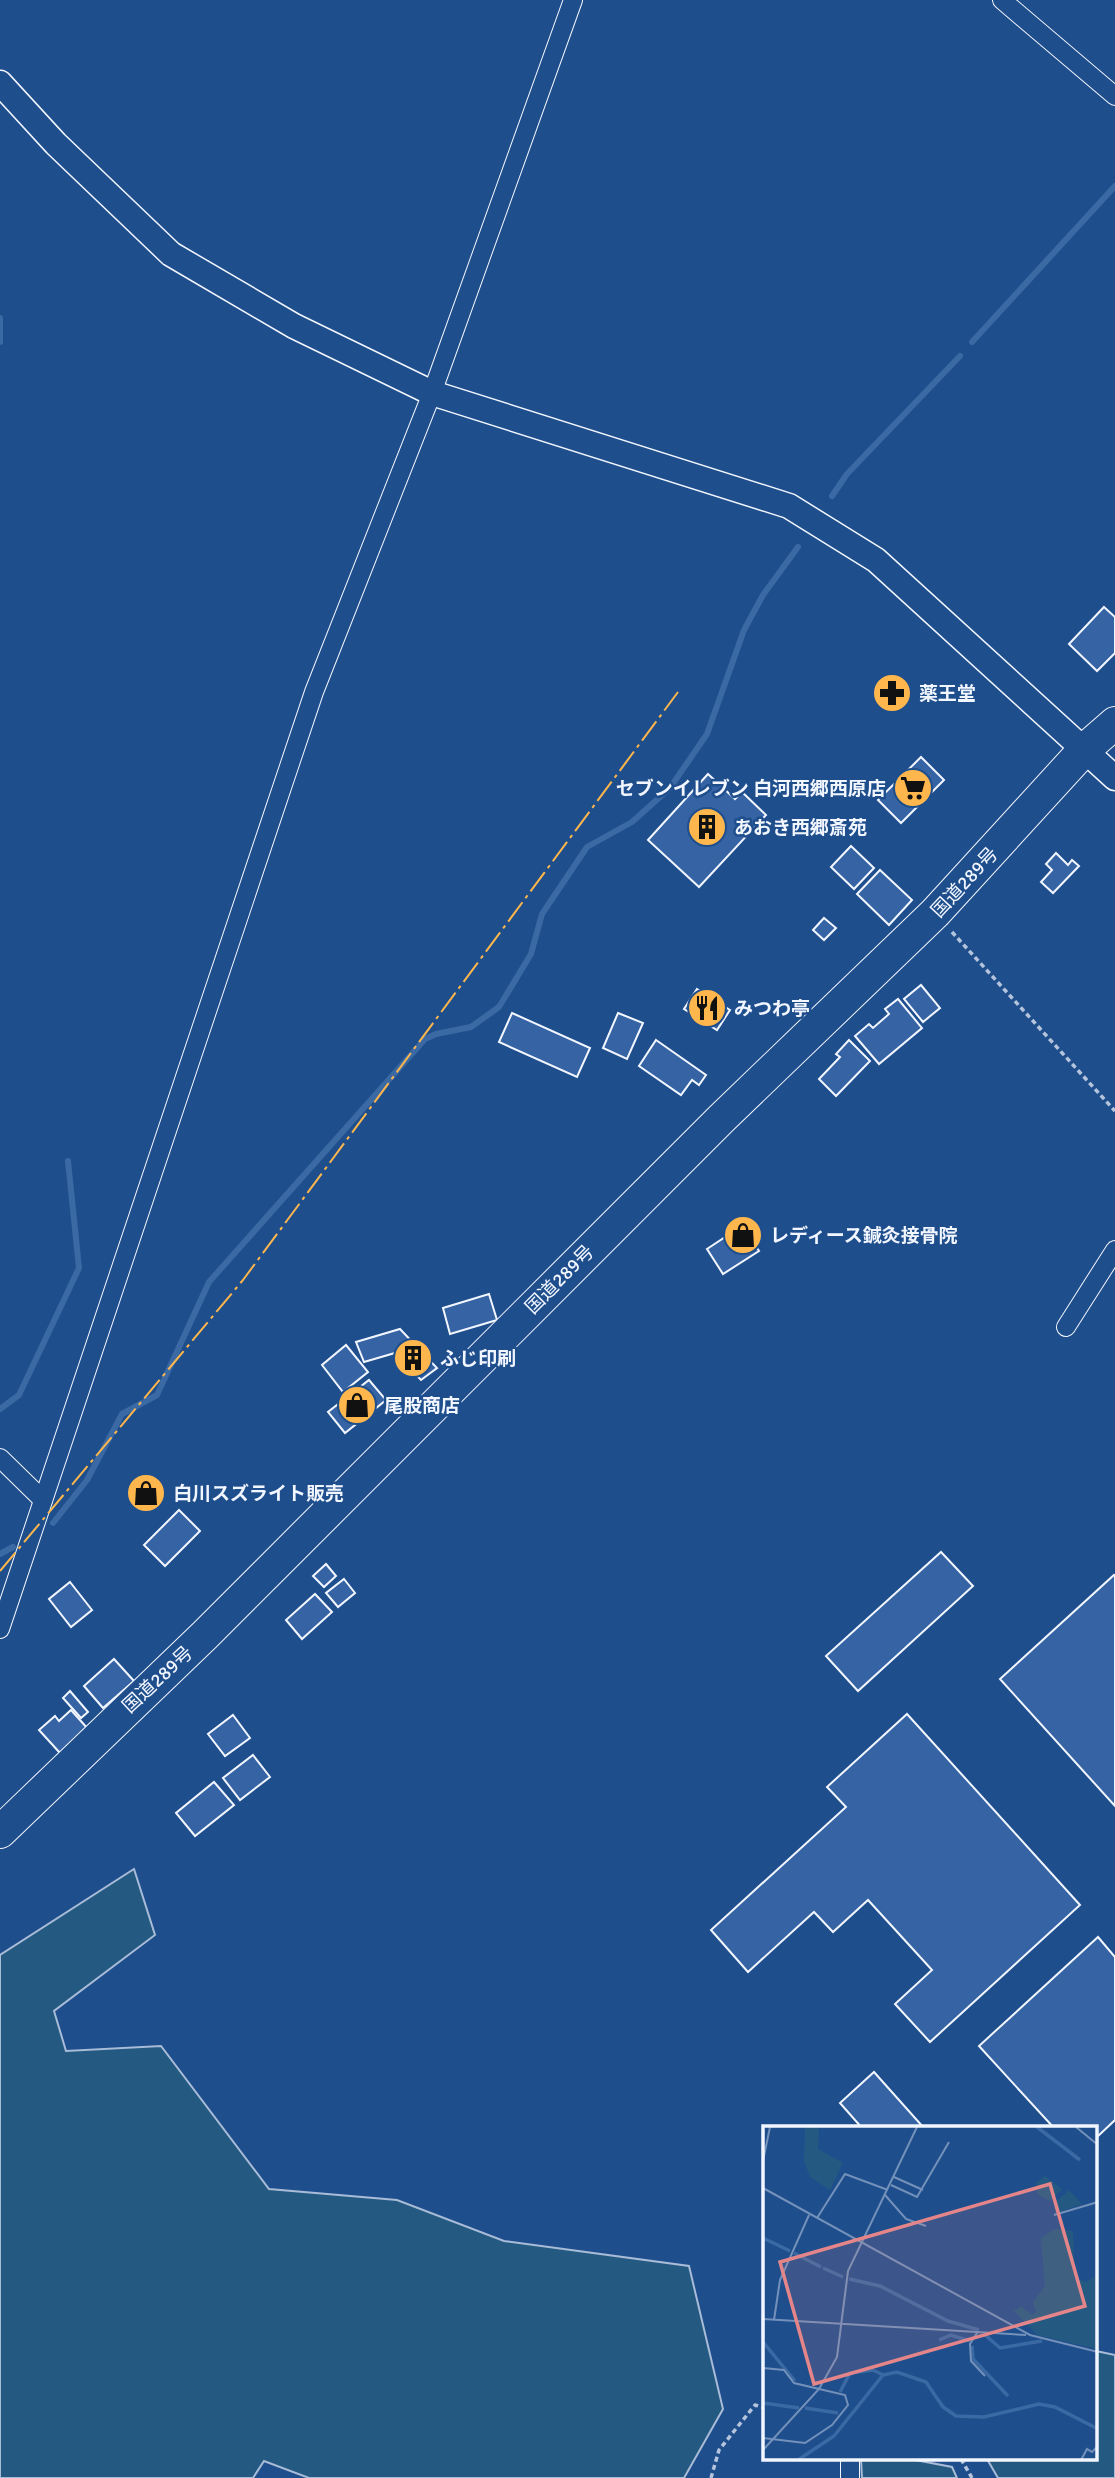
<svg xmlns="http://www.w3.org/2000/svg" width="1115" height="2478" viewBox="0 0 1115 2478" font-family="Signika,'Noto Sans JP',sans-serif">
  <rect width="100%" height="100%" fill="#1f4e8c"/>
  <g fill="#245a82" stroke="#a8bbd7" stroke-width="2">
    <path d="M134,1869L155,1935L54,2011L66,2051L161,2046L269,2189L397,2200L504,2241L689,2266L723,2409L684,2478H309L264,2461L253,2478H0V1955Z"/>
    <path d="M1096,2351L1115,2355V2478H998L987,2459H1096Z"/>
    <path d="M861,2459H910L952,2467L957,2478H862Z"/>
  </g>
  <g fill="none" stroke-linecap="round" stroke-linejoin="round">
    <g stroke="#3b69a3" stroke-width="6">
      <path d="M0,318V342"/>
      <path d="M972,342L1115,186"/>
      <path d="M832,496L847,474L960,356"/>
      <path d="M0,1409L19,1395L79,1268L68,1161"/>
      <path d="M53,1523L87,1480L122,1414L157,1395L209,1282L425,1039L436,1034L471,1027L499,1007L531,954L542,914L587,847L632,822L670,788L707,734L744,630L763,595L798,547"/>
      <path d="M0,1554L13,1547"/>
    </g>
  </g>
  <g fill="#3563a3" stroke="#f2f6ff" stroke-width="2">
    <path d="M1104,607L1115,617V653L1097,671L1069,644Z"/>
    <path d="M921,757L944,780L901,823L878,800Z"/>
    <path d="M708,774L735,799L742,792L766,815L699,887L648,840Z"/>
    <path d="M851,846L874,868L854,889L831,867Z"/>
    <path d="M1056,853L1068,865L1072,860L1079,866L1053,893L1041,882L1052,870L1046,864Z"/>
    <path d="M880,870L912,900L889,925L857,894Z"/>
    <path d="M824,918L836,928L824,940L813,930Z"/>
    <path d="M921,985L940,1008L923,1022L904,999Z"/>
    <path d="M697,989L730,1010L717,1030L684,1009Z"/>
    <path d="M898,999L922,1028L879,1064L855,1036L869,1024L873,1028L889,1014L885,1009Z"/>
    <path d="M512,1013L590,1048L577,1077L499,1042Z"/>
    <path d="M618,1013L643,1023L627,1059L603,1048Z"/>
    <path d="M656,1040L706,1075L699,1085L692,1080L681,1095L639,1066Z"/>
    <path d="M849,1040L870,1061L836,1096L819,1079L840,1057L836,1054Z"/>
    <path d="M742,1226L759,1251L723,1274L707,1249Z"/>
    <path d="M489,1294L497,1320L450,1334L443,1308Z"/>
    <path d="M400,1329L437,1368L421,1380L395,1353L364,1362L356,1342Z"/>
    <path d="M346,1345L368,1372L343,1392L322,1365Z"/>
    <path d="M369,1380L386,1400L345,1433L328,1412Z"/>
    <path d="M179,1510L200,1531L165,1566L144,1545Z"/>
    <path d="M941,1552L973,1586L858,1691L826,1656Z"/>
    <path d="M326,1564L336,1576L324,1587L313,1576Z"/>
    <path d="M1114,1575L1115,1576V1806L1000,1679Z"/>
    <path d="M344,1579L355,1593L338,1607L326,1593Z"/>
    <path d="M70,1582L92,1610L71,1627L49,1599Z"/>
    <path d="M315,1594L332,1612L302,1639L286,1620Z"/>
    <path d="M114,1659L134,1681L103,1708L84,1686Z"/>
    <path d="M70,1691L88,1712L81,1718L63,1698Z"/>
    <path d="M71,1710L88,1729L60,1753L39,1730L55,1716L59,1721Z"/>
    <path d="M907,1714L1080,1905L930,2042L895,2004L932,1970L868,1900L833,1932L814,1912L748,1972L711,1930L846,1807L827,1787Z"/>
    <path d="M233,1715L250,1738L225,1756L208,1734Z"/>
    <path d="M253,1755L270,1777L240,1800L223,1778Z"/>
    <path d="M214,1782L234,1805L195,1836L176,1813Z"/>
    <path d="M1098,1937L1115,1957V2120L1096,2138V2128H1054L979,2046Z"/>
    <path d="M874,2072L924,2128H862L840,2103Z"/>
  </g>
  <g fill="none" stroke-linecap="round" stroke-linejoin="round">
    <defs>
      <g id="street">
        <path d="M1002,0L1115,96"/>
        <path d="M1066,1327L1115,1250"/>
        <path d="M0,1458L43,1500"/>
        <path d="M0,1629L314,692L432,393L573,0"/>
        <path d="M850,2478V2459"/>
      </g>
      <path id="secondary" d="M0,83L56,144L171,254L294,326L432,393L789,506L876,560L1115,778"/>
      <path id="highway" d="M0,1832L205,1635L722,1118L935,913L1084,750L1115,723"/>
    </defs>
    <use href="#street" stroke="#f2f6ff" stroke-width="20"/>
    <use href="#secondary" stroke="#f2f6ff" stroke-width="27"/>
    <use href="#highway" stroke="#f2f6ff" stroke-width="34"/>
    <g stroke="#b3c4dc" stroke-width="3.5" stroke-dasharray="5 3.5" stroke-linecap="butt">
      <path d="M952,932L1115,1111"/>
      <path d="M961,2459L972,2478"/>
      <path d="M711,2478L719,2450L755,2405L765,2408"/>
    </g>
    <use href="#street" stroke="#1f4e8c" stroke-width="18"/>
    <use href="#secondary" stroke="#1f4e8c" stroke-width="24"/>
    <use href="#highway" stroke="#1f4e8c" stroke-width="32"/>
    <path stroke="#ffb74d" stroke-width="2" stroke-dasharray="24 5 3.5 5" stroke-linecap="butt" d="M0,1571L243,1280L678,692"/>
  </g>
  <defs>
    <symbol id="pharmacy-disc" viewBox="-11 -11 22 22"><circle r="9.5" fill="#ffb74d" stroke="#1f4e8c"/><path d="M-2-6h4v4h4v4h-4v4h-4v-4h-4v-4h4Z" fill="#111"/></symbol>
    <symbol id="supermarket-disc" viewBox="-11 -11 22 22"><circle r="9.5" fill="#ffb74d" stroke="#1f4e8c"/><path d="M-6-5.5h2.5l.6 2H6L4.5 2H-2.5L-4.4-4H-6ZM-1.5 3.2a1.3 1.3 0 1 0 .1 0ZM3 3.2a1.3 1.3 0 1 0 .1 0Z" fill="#111"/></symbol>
    <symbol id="building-disc" viewBox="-11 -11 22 22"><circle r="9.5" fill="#ffb74d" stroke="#1f4e8c"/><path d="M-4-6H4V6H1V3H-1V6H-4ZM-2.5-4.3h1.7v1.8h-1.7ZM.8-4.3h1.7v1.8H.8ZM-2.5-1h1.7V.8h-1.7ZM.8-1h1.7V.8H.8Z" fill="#111"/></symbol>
    <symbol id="restaurant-disc" viewBox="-11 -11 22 22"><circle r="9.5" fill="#ffb74d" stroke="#1f4e8c"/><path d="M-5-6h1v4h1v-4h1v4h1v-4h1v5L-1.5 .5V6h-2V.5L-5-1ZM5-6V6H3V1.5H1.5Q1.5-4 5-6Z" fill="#111"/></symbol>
    <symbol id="shop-disc" viewBox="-11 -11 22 22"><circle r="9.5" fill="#ffb74d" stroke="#1f4e8c"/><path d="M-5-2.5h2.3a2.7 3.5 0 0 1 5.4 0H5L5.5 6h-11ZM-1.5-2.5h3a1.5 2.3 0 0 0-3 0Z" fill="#111"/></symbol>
  </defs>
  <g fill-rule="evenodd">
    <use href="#pharmacy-disc" x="870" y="671" width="44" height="44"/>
    <use href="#supermarket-disc" x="891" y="766" width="44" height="44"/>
    <use href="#building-disc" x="685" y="805" width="44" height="44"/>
    <use href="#restaurant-disc" x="685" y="986" width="44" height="44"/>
    <use href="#shop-disc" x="721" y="1213" width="44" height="44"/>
    <use href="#building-disc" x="391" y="1336" width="44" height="44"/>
    <use href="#shop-disc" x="335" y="1383" width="44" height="44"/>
    <use href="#shop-disc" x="124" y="1471" width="44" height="44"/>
  </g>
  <g text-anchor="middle" stroke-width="5" stroke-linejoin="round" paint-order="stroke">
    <g font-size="19" font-weight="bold" fill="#f2f6ff" stroke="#1f4e8c" text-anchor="start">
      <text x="919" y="700">薬王堂</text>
      <text x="886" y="795" text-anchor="end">セブンイレブン 白河西郷西原店</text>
      <text x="734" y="834">あおき西郷斎苑</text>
      <text x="734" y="1015">みつわ亭</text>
      <text x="770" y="1242">レディース鍼灸接骨院</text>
      <text x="440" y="1365">ふじ印刷</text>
      <text x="384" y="1412">尾股商店</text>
      <text x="173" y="1500">白川スズライト販売</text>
    </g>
    <g font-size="19" fill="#f2f6ff" stroke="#1f4e8c">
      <text transform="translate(964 882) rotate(-47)" y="7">国道289号</text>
      <text transform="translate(559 1279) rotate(-45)" y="7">国道289号</text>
      <text transform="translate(157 1679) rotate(-43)" y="7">国道289号</text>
    </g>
  </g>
  <g transform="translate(763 2126)">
    <rect width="334" height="334" fill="#1f4e8c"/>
    <path d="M42,1H56L55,23L80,37L67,64L47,51L41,35ZM282,50L299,63L287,75L274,68L273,57ZM306,64L319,78L292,87L291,77ZM292,103L310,105L312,152L324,156L334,149V223L274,209L251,185L258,180L269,189L273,186L270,176L282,160L278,112Z" fill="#245a82"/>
    <path fill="none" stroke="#3b69a3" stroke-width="3.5" d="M274,1L317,34M0,112L27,125M31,127L58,141M60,142L80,151M86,153L117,160L185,195L216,204M0,188V212M221,208L237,222L279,215M176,214L188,209L207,215M0,216L32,255M209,220L210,233L245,270M77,266L87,247L110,244L120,249M0,277L36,282M42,282L75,287M35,334L71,310L120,249L134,246L163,256L180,281L193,290L221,291L276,278L292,281L335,303"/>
    <path fill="none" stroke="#7391ba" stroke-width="2" d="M313,1L335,19M0,35L7,1M131,51L160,64M128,59L154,71L186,16M0,62L267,209L335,226M122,69L143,93L163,100M291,89L335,76M54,92L82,48L125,64M0,193L263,209M11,194L17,154L46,89M214,207L207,218L208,235L222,250M0,242L21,244L31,257L82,269L85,279L69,299L42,317L0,312M0,324L56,263L74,231L85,145L154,1M318,334L324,323L329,326L335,320"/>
    <path fill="#e38589" fill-opacity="0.15" stroke="#e38589" stroke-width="3.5" d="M287,58L322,180L51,258L17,136Z"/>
    <rect width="334" height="334" fill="none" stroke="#f2f6ff" stroke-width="3.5"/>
  </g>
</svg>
